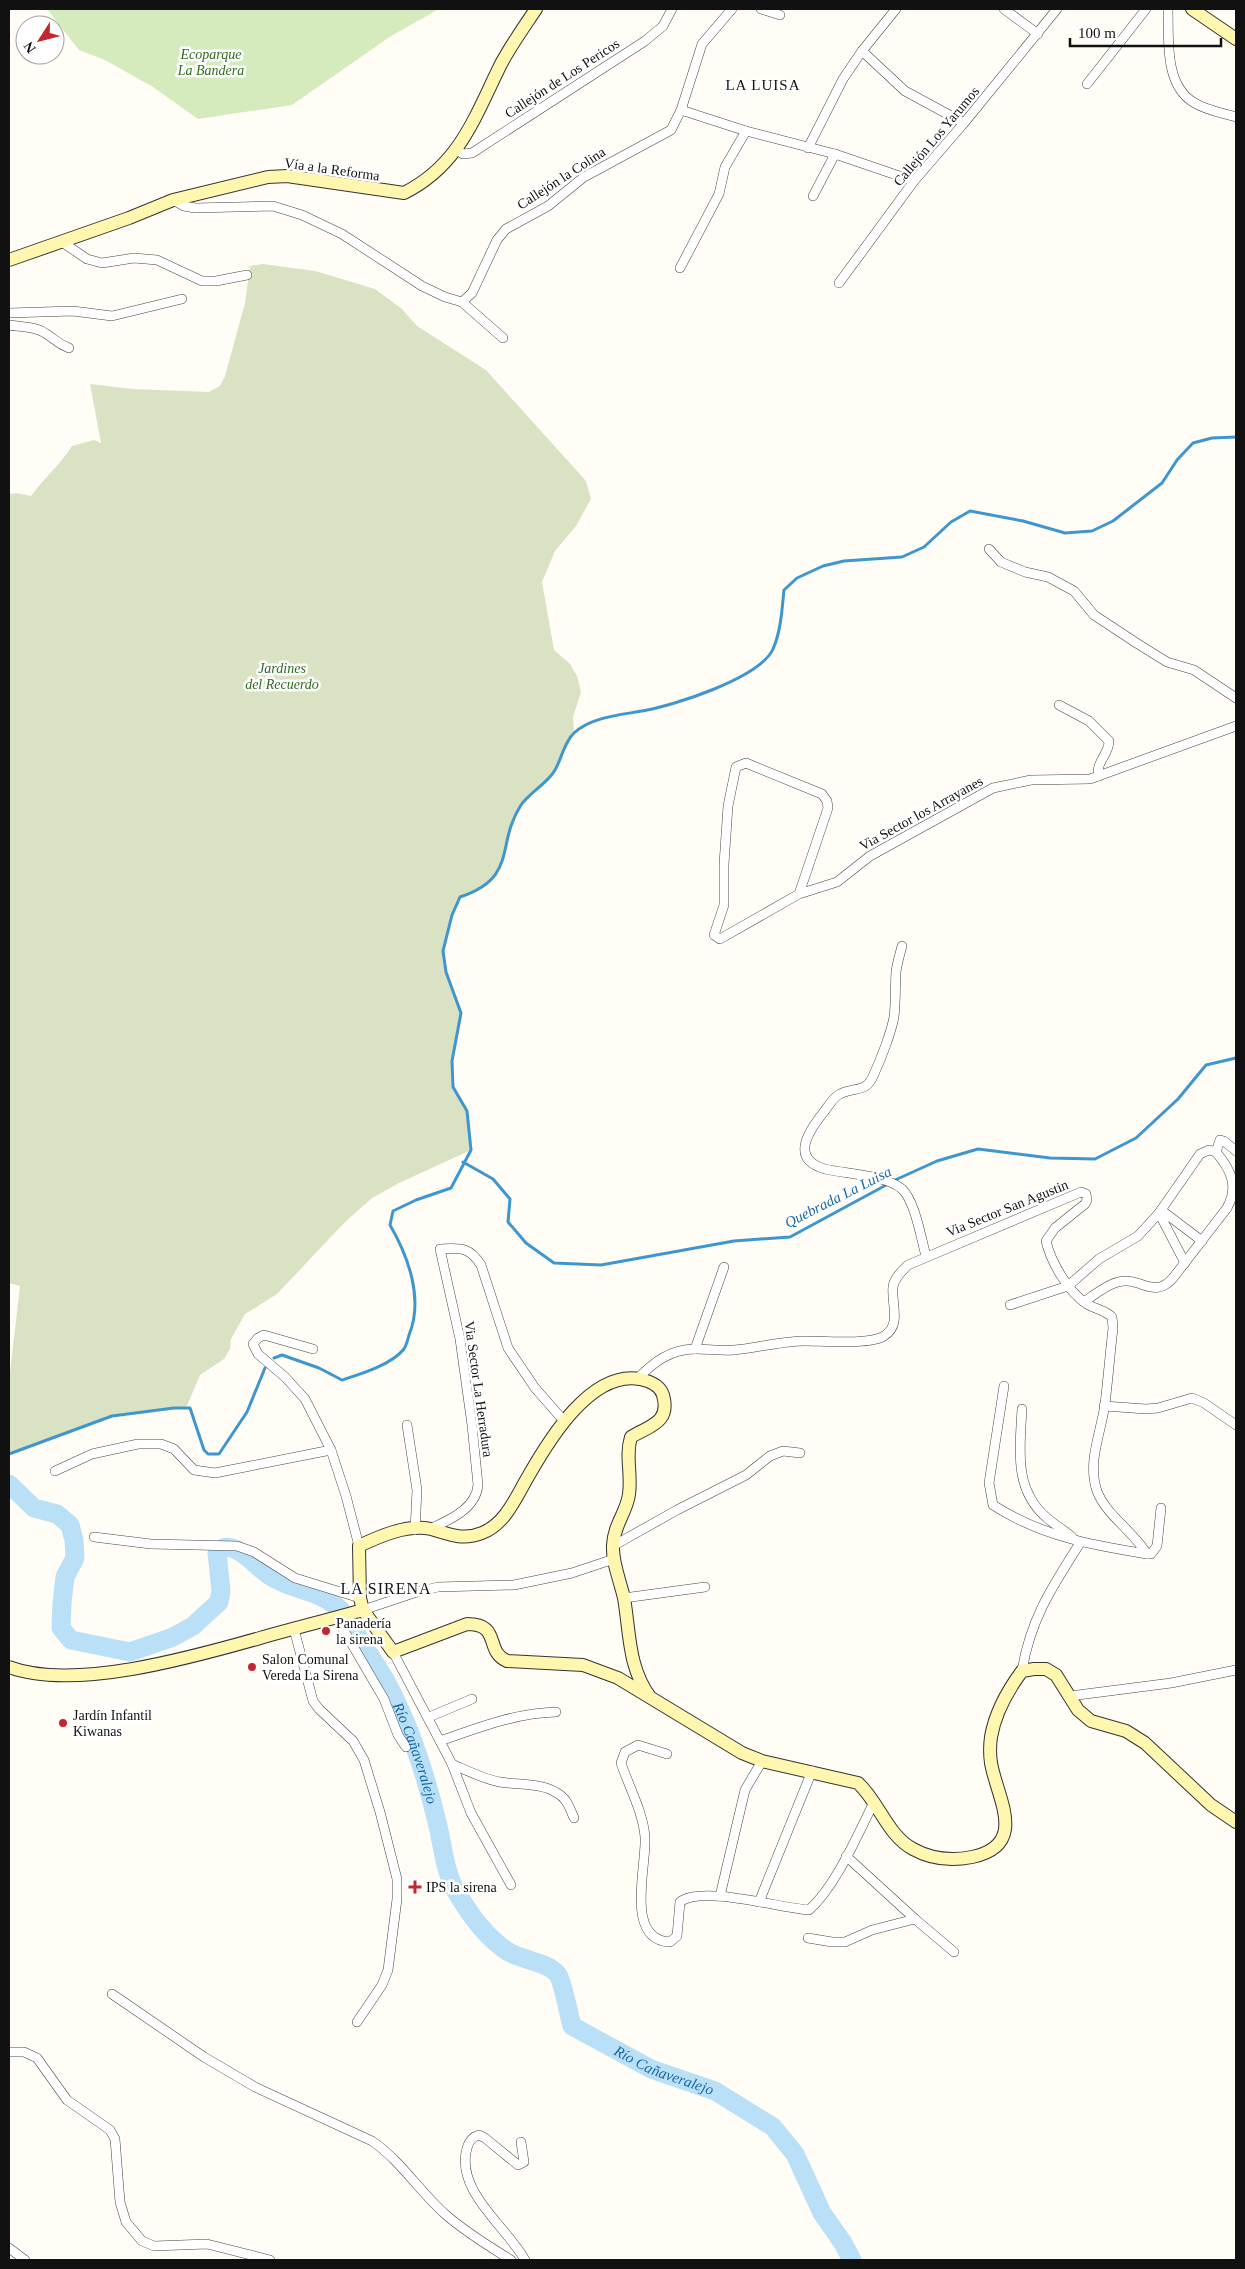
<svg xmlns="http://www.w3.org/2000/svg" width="1245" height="2269" viewBox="0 0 1245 2269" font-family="Georgia,serif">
  <rect width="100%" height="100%" fill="#fffdf5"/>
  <path fill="#d5ebbd" d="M47,9H439L391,36L292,105L198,119L153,87L105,60L79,50Z"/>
  <path fill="#d9e3c4" d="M263,264L315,271L375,289L402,309L417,326L486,370L586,481L591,499L576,526L555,551L542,582L554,650L570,664L577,676L581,692L573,717L574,733L555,771L521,805L513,824L499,870L490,882L477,891L460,897L452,915L443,951L446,972L461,1013L453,1061V1087L467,1111L471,1150L399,1183L372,1198L345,1222L277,1294L245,1314L231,1339L230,1349L224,1359L200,1375L186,1408L112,1416L9,1454V1381L20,1286L9,1283V494L16,493L31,496C44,478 60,465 72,446L94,440L101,443L90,384L133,389L209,392L220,386L225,376L245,303L250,266Z"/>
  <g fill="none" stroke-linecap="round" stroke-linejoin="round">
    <g stroke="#3f96cf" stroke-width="3">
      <path d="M463,1162L493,1179L510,1199L508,1222L526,1243L554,1263L601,1265L734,1241L790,1237L888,1184"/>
      <path d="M893,1181L937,1161L978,1149L1050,1158L1095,1159L1136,1138L1178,1099L1206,1065L1236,1058"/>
      <path d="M274,1358L282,1355L319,1368L342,1380C361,1374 391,1365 404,1349C406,1346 408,1339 409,1335C424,1299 408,1256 390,1225L393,1211L416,1200L451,1188L471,1150L467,1111L453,1087L452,1061L461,1013L446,972L443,951L452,915L460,897C519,877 495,845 521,805C530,792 548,783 555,770C562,758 564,742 574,733C591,717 620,715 642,711C673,706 760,678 773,649C781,631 782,609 784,590L797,578L823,566L844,561L902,557L924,547L951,522L970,511L1023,521L1065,533L1092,531L1113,521L1162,483L1177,460L1193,443L1212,438L1236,437"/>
      <path d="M9,1454L112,1416L174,1408H190L204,1450L208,1454H219L247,1412L265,1368"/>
    </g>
    <path stroke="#b9e0f7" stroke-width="19" id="s1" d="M9,1484L34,1508L57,1514L70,1525L74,1540L75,1558L65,1577L62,1603L61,1628L71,1640L130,1652L173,1637L193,1626L219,1602L221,1591L217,1553C231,1537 250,1560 261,1569C284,1590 314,1588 335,1605C347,1615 355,1632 363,1645C372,1659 382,1673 389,1687C411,1729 426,1776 437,1822C443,1845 444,1870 456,1891C468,1912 486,1937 507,1951C522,1961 547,1961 558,1975C563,1982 569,2016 572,2026L651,2069L715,2091L773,2127L795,2154L822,2213L843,2243L852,2260"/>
    <defs>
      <g id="street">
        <path d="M761,9L780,15"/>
        <path d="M1004,9L1038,34"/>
        <path d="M1168,9C1169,38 1164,84 1193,102C1205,110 1222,113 1236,117"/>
        <path d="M862,51L905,91L964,123"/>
        <path d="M1087,84L1146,9"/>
        <path d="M681,110L702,44L732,9"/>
        <path d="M808,148L843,79L862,51L896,9"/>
        <path d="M457,150L463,154L472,153L645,41L663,26L672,9"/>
        <path d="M813,196L835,154"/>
        <path d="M173,200L184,206L195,208L273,206L302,215L342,234L422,286L445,297L462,302L503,338"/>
        <path d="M62,242L87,259L102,263L134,258L157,260L202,281H216L247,275"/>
        <path d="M680,268L719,194L725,167L746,131"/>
        <path d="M839,283L914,181L964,123L1057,9"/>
        <path d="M462,302L472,293L497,240L506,229L548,206L584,177L671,130L681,110L746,131L835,154L914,181"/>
        <path d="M9,313L73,311L112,316L182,299"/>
        <path d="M9,325C20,327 35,326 45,333C55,339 56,343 69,348"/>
        <path d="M989,549L1001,562L1025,572L1048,577L1074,591L1094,615L1138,644L1167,662L1194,670L1236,698"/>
        <path d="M1059,705L1089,721L1109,741C1109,755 1095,762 1099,776"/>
        <path d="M799,894L828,808L827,801L822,794L746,763L736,767L728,806L724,864V905L714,935L720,939L799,894L837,882L870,856L993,788L1031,780L1090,779L1236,726"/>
        <path d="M902,946C900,954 897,963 896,972C895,986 896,1002 894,1017C891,1033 881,1059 874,1074C866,1094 856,1086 840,1094C833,1097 828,1107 823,1113C808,1132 790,1159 825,1169C846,1174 886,1175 902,1189C915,1201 921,1238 926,1256"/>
        <path d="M1216,1152L1220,1140L1224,1141L1236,1151"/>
        <path d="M1161,1210L1202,1241"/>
        <path d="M1159,1213L1185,1263"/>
        <path d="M1010,1305L1068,1286L1099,1259L1138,1236L1159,1213L1200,1154L1209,1150L1216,1152C1231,1170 1239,1186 1227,1208L1173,1278C1154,1300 1140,1276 1118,1282C1106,1285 1094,1295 1084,1302"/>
        <path d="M313,1349L264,1335L258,1338L253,1344L258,1354L285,1377L305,1399L331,1450L346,1496L359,1546"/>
        <path d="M695,1349L724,1267"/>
        <path d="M637,1379C654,1362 670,1349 696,1349C708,1349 721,1351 734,1350C757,1348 781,1341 805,1341C823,1341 870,1345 884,1336C902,1325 891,1303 893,1287C894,1278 902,1271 908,1265L1081,1192L1086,1194L1087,1200L1085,1204L1055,1228L1046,1241C1051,1262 1068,1292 1087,1304C1095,1309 1105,1310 1112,1317L1113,1328C1110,1354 1108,1379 1105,1404C1101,1433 1087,1462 1097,1491C1106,1515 1133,1531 1147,1554C1091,1545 1041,1536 993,1505L989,1483L1004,1386"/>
        <path d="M1104,1406L1146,1409L1158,1408L1192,1398L1204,1403L1236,1425"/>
        <path d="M1022,1409C1020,1448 1013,1489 1047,1518C1055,1525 1064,1530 1072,1537"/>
        <path d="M407,1425L417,1490L415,1530"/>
        <path d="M55,1471L92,1454L138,1444H161L174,1449L194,1470L215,1473L331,1450"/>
        <path d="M430,1529C449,1520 476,1509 478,1485L472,1425L460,1339L440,1249C460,1248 469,1246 481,1265L508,1348L535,1388L564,1421"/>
        <path d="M94,1537L151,1544L237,1546L254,1552L295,1578L360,1598"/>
        <path d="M613,1546L677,1510L746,1475L770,1456L783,1451L800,1453"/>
        <path d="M1147,1554H1151L1157,1546L1161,1508"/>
        <path d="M624,1598L705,1587"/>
        <path d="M363,1610L417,1592L438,1587L514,1585L572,1573L614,1559"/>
        <path d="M336,1617L384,1699L398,1735L406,1747"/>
        <path d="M294,1629L313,1701L319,1709L353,1741L364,1760L380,1812L397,1879V1899L388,1970L382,1985L357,2022"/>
        <path d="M393,1652L452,1764L471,1813L511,1885"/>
        <path d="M1022,1671C1030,1620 1053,1585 1080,1543"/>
        <path d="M1070,1696L1171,1683L1236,1670"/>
        <path d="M429,1717L472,1699"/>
        <path d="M440,1741C478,1728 515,1713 556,1712"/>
        <path d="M667,1754L638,1745L625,1752L621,1763C629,1787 643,1812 645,1837C647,1865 624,1940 670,1942L677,1936L680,1902C702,1885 780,1908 809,1910C836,1886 858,1834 874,1802"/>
        <path d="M452,1764C468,1771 483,1779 500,1782C518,1785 542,1783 557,1793C567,1798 570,1809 574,1818"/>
        <path d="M846,1856L915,1919L954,1952"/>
        <path d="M720,1896L745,1790L762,1761"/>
        <path d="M759,1902L812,1771"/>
        <path d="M808,1938L832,1942H845L872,1930L915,1919"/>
        <path d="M112,1994L204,2057L255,2087L372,2141C401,2161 419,2191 445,2214C465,2232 489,2246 511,2260"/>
        <path d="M9,2052H24L37,2058L67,2100L110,2130L115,2139L120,2202L126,2222L142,2241L154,2246L207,2244L270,2260"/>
        <path d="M521,2142L524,2162L518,2165L485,2138L479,2135C472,2137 469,2141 467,2148C455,2191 506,2226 525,2260"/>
        <path d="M9,2248L25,2260"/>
      </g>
      <g id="secondary">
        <path d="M1192,9L1236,39"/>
        <path d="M9,260L129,218L173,200L268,177L287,176L404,193C460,165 475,116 501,64C511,45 524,27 536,9"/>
        <path d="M9,1667C75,1692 200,1655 267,1636C299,1627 331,1619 363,1610"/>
        <path d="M650,1697C628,1667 630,1633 624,1598C620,1580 612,1563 613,1545C614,1524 627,1512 629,1494C632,1474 625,1456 631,1437C649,1426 671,1423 663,1395C660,1385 649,1381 640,1379C591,1370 549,1440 529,1475C517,1495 506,1524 482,1533C462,1541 450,1534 431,1529C407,1524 380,1536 359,1546L360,1598L363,1610L393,1652L467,1624C502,1624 484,1651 507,1661L583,1665L618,1678L742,1753L762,1761L858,1783C879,1802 887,1835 913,1849C931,1859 952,1861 972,1857C1029,1845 997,1798 991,1763C990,1756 990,1744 991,1737C995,1713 1008,1690 1022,1671L1034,1669H1046L1056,1675L1078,1710L1091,1721L1126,1731L1145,1743L1211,1805L1236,1822"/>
      </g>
    </defs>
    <use href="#street" stroke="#444" stroke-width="10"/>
    <use href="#secondary" stroke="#333" stroke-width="14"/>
    <use href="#street" stroke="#fff" stroke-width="9"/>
    <use href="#secondary" stroke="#fff6b0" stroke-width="12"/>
  </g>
  <g fill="#c4262e" stroke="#fff" stroke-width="2">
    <circle cx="326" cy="1631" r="5"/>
    <circle cx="252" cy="1667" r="5"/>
    <circle cx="63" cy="1723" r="5"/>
    <path d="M412.5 1879.5h5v5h5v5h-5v5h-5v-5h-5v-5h5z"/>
  </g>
  <g text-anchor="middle" stroke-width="5" stroke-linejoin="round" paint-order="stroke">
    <g font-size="14" font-style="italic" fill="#2f6b1f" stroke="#fff">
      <text x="211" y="59">Ecoparque<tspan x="211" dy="16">La Bandera</tspan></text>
      <text x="282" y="673">Jardines<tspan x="282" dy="16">del Recuerdo</tspan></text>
    </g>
    <g font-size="14" fill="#111" stroke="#fff">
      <text transform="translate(562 78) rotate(-33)" y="5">Callejón de Los Pericos</text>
      <text transform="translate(936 136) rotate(-50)" y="5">Callejón Los Yarumos</text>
      <text transform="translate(332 169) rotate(8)" y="5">Vía a la Reforma</text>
      <text transform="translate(561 178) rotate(-33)" y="5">Callejón la Colina</text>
      <text transform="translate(921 813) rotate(-29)" y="5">Via Sector los Arrayanes</text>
      <text transform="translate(1007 1208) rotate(-22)" y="5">Via Sector San Agustin</text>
      <text transform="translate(479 1389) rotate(82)" y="5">Via Sector La Herradura</text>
    </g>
    <g font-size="14" fill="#111" stroke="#fff" text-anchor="start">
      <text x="336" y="1628">Panadería<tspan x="336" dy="16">la sirena</tspan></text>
      <text x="262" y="1664">Salon Comunal<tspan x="262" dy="16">Vereda La Sirena</tspan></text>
      <text x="73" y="1720">Jardín Infantil<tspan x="73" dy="16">Kiwanas</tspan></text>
      <text x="426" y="1892">IPS la sirena</text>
    </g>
    <g font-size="15" letter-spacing="1" fill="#111" stroke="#fff">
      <text x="763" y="90">LA LUISA</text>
    </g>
    <g font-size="15" font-style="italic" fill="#1768a6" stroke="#fff">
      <text transform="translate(838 1197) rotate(-27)" y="5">Quebrada La Luisa</text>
      <text dy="5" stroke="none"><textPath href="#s1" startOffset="716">Río Cañaveralejo</textPath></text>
      <text dy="5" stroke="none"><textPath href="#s1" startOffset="1152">Río Cañaveralejo</textPath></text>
    </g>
    <g font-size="16" letter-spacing="1" fill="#111" stroke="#fff">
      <text x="386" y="1594">LA SIRENA</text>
    </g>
  </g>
  <rect width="1245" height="2269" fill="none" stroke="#111111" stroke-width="20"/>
  <g transform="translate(40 40) rotate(234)"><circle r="24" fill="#ffffff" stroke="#a0a0a0"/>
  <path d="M0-4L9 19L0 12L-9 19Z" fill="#c4262e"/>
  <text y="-8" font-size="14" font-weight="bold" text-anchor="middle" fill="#111111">N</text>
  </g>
  <path d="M1070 38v8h151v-8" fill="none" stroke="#111111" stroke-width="2.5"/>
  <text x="1078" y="38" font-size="15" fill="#111111" stroke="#ffffff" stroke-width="4" paint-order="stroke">100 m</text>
</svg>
